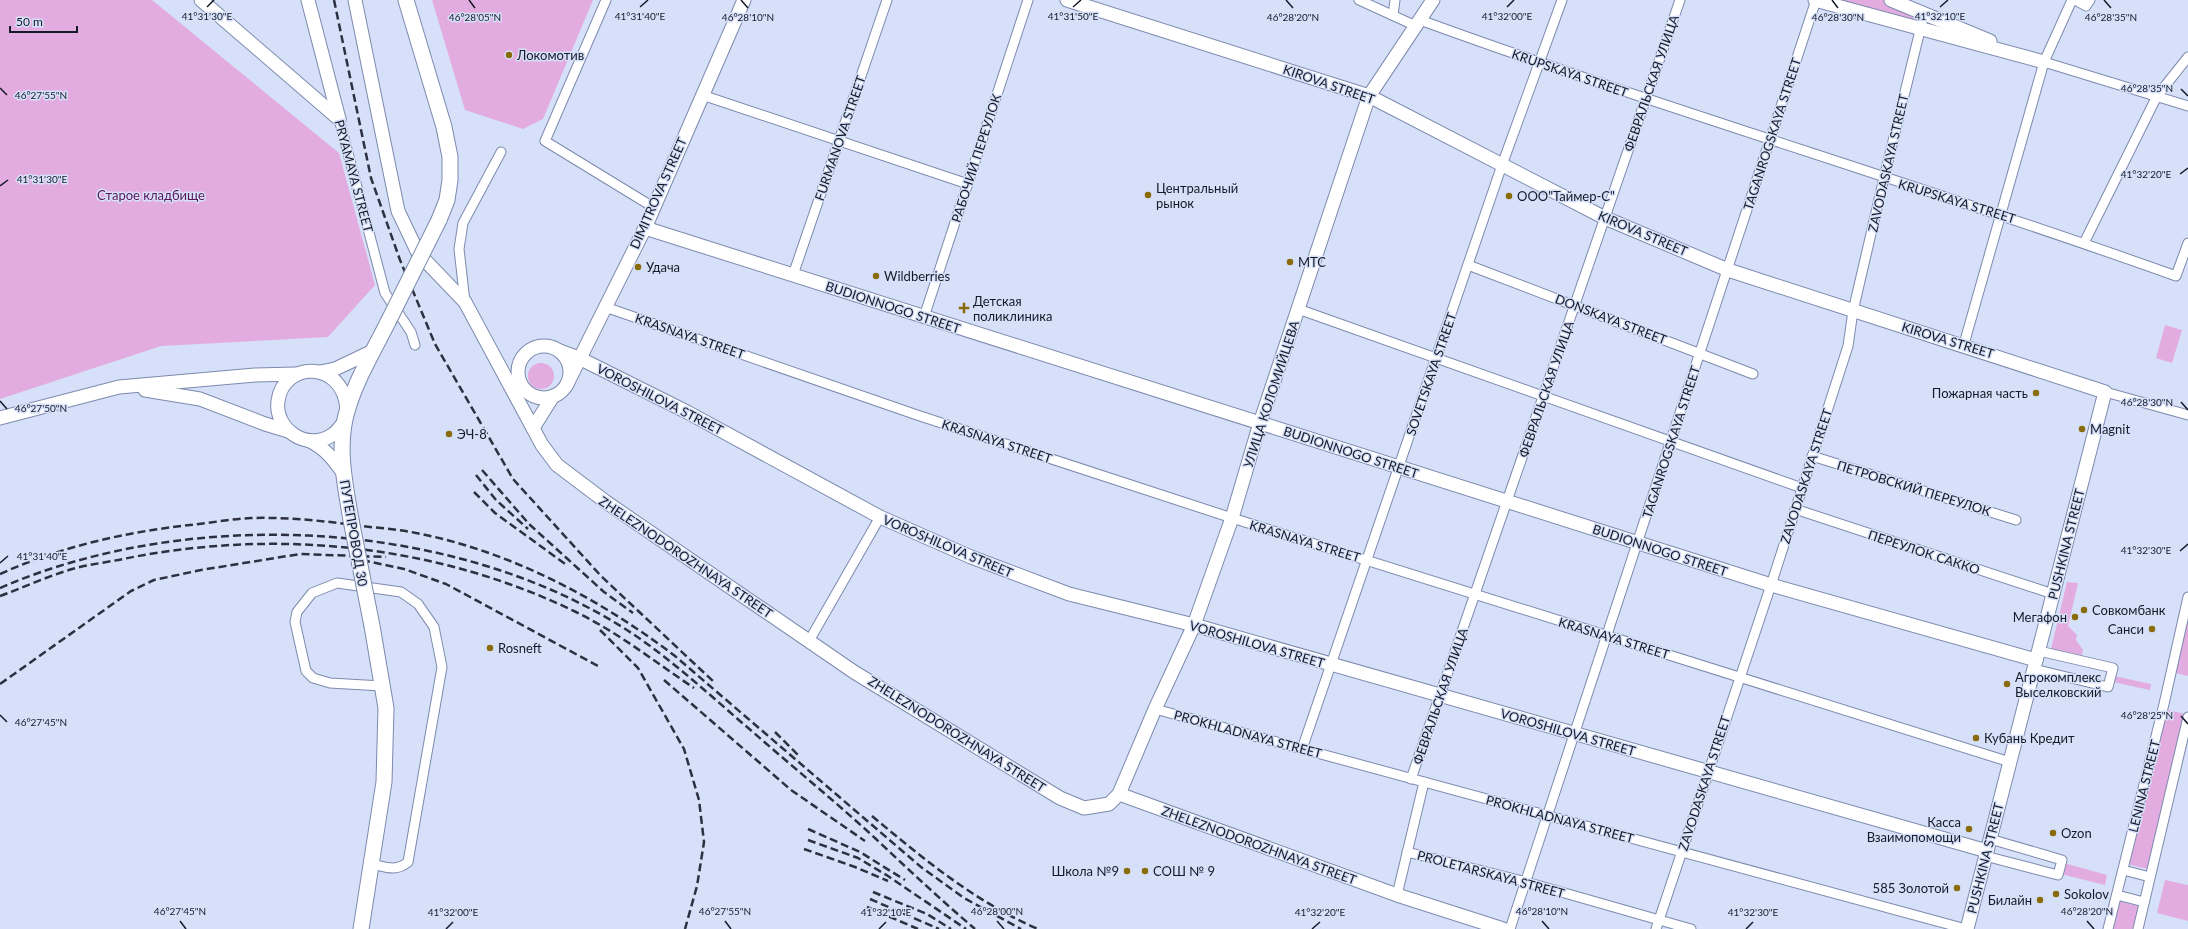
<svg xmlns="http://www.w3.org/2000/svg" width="2188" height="929" viewBox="0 0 2188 929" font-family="Lato,sans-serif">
  <rect width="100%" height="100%" fill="#d6e0f8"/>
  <g fill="#e3ace0">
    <path d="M0,0H152L339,153L375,285L328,337L161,346L0,399Z"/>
    <path d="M432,0H593L543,119L523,129L465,110Z"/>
    <path d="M1815,0H1891L1924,14L1919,29Z"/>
    <path d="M2165,325L2182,330L2172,363L2156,358Z"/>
    <circle cx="541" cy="376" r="13"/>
    <path d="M2067,582L2078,583L2068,626L2077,635L2076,640L2083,650L2082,655L2051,649Z"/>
    <path d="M2188,608V676L2171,672Z"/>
    <path d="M2114,676L2151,684L2150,690L2113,682Z"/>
    <path d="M2164,709L2185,714L2148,869L2127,864Z"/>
    <path d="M2064,863L2107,875L2105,885L2061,874Z"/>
    <path d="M2165,880L2188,885V921L2157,913Z"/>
    <path d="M2118,901L2138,906L2133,929H2112Z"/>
  </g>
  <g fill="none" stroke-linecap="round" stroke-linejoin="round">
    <defs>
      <g id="street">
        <path d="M606,0L545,141L653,207"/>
        <path d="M1359,0L1416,26"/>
        <path d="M2075,0L2086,6L2090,0"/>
        <path d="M1393,15L1395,0"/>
        <path d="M1420,20C1670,111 1925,186 2176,276L2188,243"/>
        <path d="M2044,62L2188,106"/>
        <path d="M702,95L968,184"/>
        <path d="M339,119L385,293L411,332L415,345"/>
        <path d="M2084,243L2157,96L2188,57"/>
        <path d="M1468,265L1753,374"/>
        <path d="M793,275L887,0"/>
        <path d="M465,302L459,249L463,223L501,152"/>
        <path d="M605,307L917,415L1232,518L2010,762"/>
        <path d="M1298,309L1802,488"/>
        <path d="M924,317L1028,0"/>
        <path d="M1964,344L2044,62L2072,0"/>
        <path d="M2105,392L2188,415"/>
        <path d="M1812,456L2016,520"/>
        <path d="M1795,509L2053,594"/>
        <path d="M809,641L880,517"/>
        <path d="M2034,669L2108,687L2113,668L2039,651"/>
        <path d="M1155,709L1966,929"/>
        <path d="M1302,749L1502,165L1562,0"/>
        <path d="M1411,779L1680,0"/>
        <path d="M1407,852L1526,882L1691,929"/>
        <path d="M1985,856L2058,875L2062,860L1990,839"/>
        <path d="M372,864C386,867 396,872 408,862L442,667L434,627L418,604L401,592L337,583L312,593L297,612L295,622L306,671L313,678L330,683L382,686"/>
        <path d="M2123,870L2150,877"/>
        <path d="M1397,895L1424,782"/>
        <path d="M2117,895L2144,902"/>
        <path d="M1510,929L1816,0"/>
        <path d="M1656,929L1771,585L1848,346L1853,311L1884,178L1924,14"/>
        <path d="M2108,929L2164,704L2188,597"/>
        <path d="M2138,929L2188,717"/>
      </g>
      <g id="secondary">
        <path d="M201,0L339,119"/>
        <path d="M308,0L339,119"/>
        <path d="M355,0L398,211L418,253L465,302L542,445L557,465L606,502L854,672L1060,798L1084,808L1109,804L1119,794L1397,895L1503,929"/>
        <path d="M1067,0L1369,96L1605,218L1728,270L2105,392L1967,929"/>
        <path d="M1815,0L2044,62"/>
        <path d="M1891,0L1990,41"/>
        <path d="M645,228L1771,585L2036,660"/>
        <circle cx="544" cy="372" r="26"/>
        <path d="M560,351L579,358L687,412L880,517L971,557L1069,594L1194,625L1987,851"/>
        <path d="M320,372L335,369L373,351"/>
        <path d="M567,384L645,228L744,0"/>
        <path d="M145,390L200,399L265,424L288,431"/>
        <path d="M0,418L119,387L255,375L297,374"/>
        <path d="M346,419C342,425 338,431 332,435C307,452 274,429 278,401C283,361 343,359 347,409"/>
        <path d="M533,428L553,396"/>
        <path d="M310,441C326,449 334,460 344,474"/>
        <path d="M1119,794L1155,709L1194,625L1232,518L1260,423L1369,96L1433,0"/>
      </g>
      <g id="primary">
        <path d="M406,0L444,127L450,157V180L447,200L439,220"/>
        <path d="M351,520C345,484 336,444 348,408C357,378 374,350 388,322"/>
        <path d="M361,929L384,782L386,708L372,626"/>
      </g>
    </defs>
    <use href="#street" stroke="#7c8aae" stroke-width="11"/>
    <use href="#secondary" stroke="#7c8aae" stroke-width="15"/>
    <use href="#primary" stroke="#7c8aae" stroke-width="17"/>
    <use href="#street" stroke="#fff" stroke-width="9"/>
    <use href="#secondary" stroke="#fff" stroke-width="13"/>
    <use href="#primary" stroke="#fff" stroke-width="15"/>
    <g stroke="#2c3140" stroke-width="2.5" stroke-dasharray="8 4" stroke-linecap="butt">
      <path d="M334,0L371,178L400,260L435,344L513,479L601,576L715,683"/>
      <path d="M482,470L529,524L604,592L633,613"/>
      <path d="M476,475L496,500L528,529"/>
      <path d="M474,492L495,513L568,566"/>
      <path d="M362,560L404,569L446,584L598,666"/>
      <path d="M0,574C60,547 125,532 190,525C210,523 231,519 251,518C288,517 325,521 362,526C378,528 395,529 411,532C508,550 597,597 675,656L921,867L964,898L1021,929"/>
      <path d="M0,588C191,505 458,518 633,634C676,663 714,699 754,733C794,768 836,802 876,839C909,870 941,900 975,929"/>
      <path d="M0,596C25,587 50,575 76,568C92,564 108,562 123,559C275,528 436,544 576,612C619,633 655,662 694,688"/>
      <path d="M600,630L638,668L684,749L699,800L704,842L697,886L685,929"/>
      <path d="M664,680L791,790L865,841"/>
      <path d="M0,684L131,591L154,580L201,570L300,554L386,557"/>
      <path d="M775,732L798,755"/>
      <path d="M872,816C925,860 974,901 1038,929"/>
      <path d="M808,829L860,852L905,880"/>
      <path d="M808,840L858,858L888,876L966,929"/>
      <path d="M804,849L855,867L888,881"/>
      <path d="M873,892L927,914L951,929"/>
      <path d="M870,899L939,929"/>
      <path d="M867,907L918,929"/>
    </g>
    <defs>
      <g id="primary-bridge">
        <path d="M388,322L439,220"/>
        <path d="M351,520L372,626"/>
      </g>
    </defs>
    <use href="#primary-bridge" stroke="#7c8aae" stroke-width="17" stroke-linecap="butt"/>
    <use href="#primary-bridge" stroke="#fff" stroke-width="15"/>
  </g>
  <path fill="none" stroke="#151a28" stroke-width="1.5" d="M469,0L475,8M741,0L748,8M1286,0L1293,8M1832,0L1838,8M2104,0L2111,8M207,7L214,0M640,7L648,0M1073,7L1081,0M1507,7L1514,0M1940,7L1948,0M0,88L7,95M2181,89L2188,96M2180,174L2188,168M0,186L8,180M0,401L7,409M2181,402L2188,410M2180,551L2188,544M0,563L8,556M0,715L7,722M2181,716L2188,724M180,921L186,929M725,921L731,929M997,921L1004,929M1542,921L1549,929M2087,921L2094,929M446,929L453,922M879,929L886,922M1312,929L1320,922M1746,929L1753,922"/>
  <g fill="#896b09" stroke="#d6e0f8" stroke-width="1.5">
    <circle cx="509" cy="55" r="4"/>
    <circle cx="1148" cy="195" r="4"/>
    <circle cx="1509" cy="196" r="4"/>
    <circle cx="1290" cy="262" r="4"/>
    <circle cx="638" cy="267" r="4"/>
    <circle cx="876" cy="276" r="4"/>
    <path d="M962 302h4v4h4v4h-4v4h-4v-4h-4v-4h4z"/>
    <circle cx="2036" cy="393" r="4"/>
    <circle cx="2082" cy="429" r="4"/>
    <circle cx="449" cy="434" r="4"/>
    <circle cx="2084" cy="610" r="4"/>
    <circle cx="2075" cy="617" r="4"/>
    <circle cx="2152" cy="629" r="4"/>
    <circle cx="490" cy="648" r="4"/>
    <circle cx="2007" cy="684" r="4"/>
    <circle cx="1976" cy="738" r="4"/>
    <circle cx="1969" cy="829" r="4"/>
    <circle cx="2053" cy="833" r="4"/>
    <circle cx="1127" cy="871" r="4"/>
    <circle cx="1145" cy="871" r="4"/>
    <circle cx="1957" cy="888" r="4"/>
    <circle cx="2056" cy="894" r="4"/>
    <circle cx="2040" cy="900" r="4"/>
  </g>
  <g text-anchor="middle" stroke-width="3" stroke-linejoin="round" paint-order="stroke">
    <g font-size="13" fill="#151a28" stroke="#d6e0f8" text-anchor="start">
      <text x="517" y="60">Локомотив</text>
      <text x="1156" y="193">Центральный<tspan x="1156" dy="15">рынок</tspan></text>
      <text x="1517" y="201">ООО"Таймер-С"</text>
      <text x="1298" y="267">МТС</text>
      <text x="646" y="272">Удача</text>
      <text x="884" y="281">Wildberries</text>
      <text x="973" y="306">Детская<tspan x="973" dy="15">поликлиника</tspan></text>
      <text x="2028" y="398" text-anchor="end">Пожарная часть</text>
      <text x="2090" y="434">Magnit</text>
      <text x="457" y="439">ЭЧ-8</text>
      <text x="2092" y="615">Совкомбанк</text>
      <text x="2067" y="622" text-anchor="end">Мегафон</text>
      <text x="2144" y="634" text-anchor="end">Санси</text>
      <text x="498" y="653">Rosneft</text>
      <text x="2015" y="682">Агрокомплекс<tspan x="2015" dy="15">Выселковский</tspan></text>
      <text x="1984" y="743">Кубань Кредит</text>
      <text x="1961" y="827" text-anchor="end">Касса<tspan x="1961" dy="15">Взаимопомощи</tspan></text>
      <text x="2061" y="838">Ozon</text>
      <text x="1119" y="876" text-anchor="end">Школа №9</text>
      <text x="1153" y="876">СОШ № 9</text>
      <text x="1949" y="893" text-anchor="end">585 Золотой</text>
      <text x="2064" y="899">Sokolov</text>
      <text x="2032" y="905" text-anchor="end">Билайн</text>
    </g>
    <g font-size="13" fill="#151a28" stroke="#d6e0f8">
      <text transform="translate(1570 73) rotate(19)" y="5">KRUPSKAYA STREET</text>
      <text transform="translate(1651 83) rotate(-71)" y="5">ФЕВРАЛЬСКАЯ УЛИЦА</text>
      <text transform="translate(1329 84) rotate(19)" y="5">KIROVA STREET</text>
      <text transform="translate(1772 134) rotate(-72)" y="5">TAGANROGSKAYA STREET</text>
      <text transform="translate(840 138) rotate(-71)" y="5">FURMANOVA STREET</text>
      <text transform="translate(976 158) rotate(-72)" y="5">РАБОЧИЙ ПЕРЕУЛОК</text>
      <text transform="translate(1888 163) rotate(-77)" y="5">ZAVODASKAYA STREET</text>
      <text transform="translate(354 176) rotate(75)" y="5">PRYAMAYA STREET</text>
      <text transform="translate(658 193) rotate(-66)" y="5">DIMITROVA STREET</text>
      <text transform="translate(1957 201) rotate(17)" y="5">KRUPSKAYA STREET</text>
      <text transform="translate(1643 233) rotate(23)" y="5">KIROVA STREET</text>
      <text transform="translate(893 307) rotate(18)" y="5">BUDIONNOGO STREET</text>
      <text transform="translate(1611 319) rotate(21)" y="5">DONSKAYA STREET</text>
      <text transform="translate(690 336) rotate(19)" y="5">KRASNAYA STREET</text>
      <text transform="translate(1948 340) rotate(17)" y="5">KIROVA STREET</text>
      <text transform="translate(1431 374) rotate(-71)" y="5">SOVETSKAYA STREET</text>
      <text transform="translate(1546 389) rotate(-71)" y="5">ФЕВРАЛЬСКАЯ УЛИЦА</text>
      <text transform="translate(1271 394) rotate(-72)" y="5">УЛИЦА КОЛОМИЙЦЕВА</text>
      <text transform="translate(660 399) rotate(27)" y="5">VOROSHILOVA STREET</text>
      <text transform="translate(997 441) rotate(18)" y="5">KRASNAYA STREET</text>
      <text transform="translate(1671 442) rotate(-72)" y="5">TAGANROGSKAYA STREET</text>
      <text transform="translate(1351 452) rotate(18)" y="5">BUDIONNOGO STREET</text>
      <text transform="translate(1806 476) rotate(-72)" y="5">ZAVODASKAYA STREET</text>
      <text transform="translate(1914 488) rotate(17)" y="5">ПЕТРОВСКИЙ ПЕРЕУЛОК</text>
      <text transform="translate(354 533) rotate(80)" y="5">ПУТЕПРОВОД 30</text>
      <text transform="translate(1305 541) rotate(17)" y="5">KRASNAYA STREET</text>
      <text transform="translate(2066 544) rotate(-76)" y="5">PUSHKINA STREET</text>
      <text transform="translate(948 546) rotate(23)" y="5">VOROSHILOVA STREET</text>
      <text transform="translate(1660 550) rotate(18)" y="5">BUDIONNOGO STREET</text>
      <text transform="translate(1924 552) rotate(18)" y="5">ПЕРЕУЛОК САККО</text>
      <text transform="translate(686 557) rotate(34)" y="5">ZHELEZNODOROZHNAYA STREET</text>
      <text transform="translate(1614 638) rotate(17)" y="5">KRASNAYA STREET</text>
      <text transform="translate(1257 644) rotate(16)" y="5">VOROSHILOVA STREET</text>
      <text transform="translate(1440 696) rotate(-71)" y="5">ФЕВРАЛЬСКАЯ УЛИЦА</text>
      <text transform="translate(1568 732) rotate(16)" y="5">VOROSHILOVA STREET</text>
      <text transform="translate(957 734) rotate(32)" y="5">ZHELEZNODOROZHNAYA STREET</text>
      <text transform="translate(1248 734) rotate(15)" y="5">PROKHLADNAYA STREET</text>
      <text transform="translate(1704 783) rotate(-72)" y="5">ZAVODASKAYA STREET</text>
      <text transform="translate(2144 786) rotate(-76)" y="5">LENINA STREET</text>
      <text transform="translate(1560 819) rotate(15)" y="5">PROKHLADNAYA STREET</text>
      <text transform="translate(1259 845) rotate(20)" y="5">ZHELEZNODOROZHNAYA STREET</text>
      <text transform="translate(1985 858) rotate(-76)" y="5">PUSHKINA STREET</text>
      <text transform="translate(1491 874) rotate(15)" y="5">PROLETARSKAYA STREET</text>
    </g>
    <g font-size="13" fill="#5b155b" stroke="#d6e0f8">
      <text x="151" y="200">Старое кладбище</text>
    </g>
  </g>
  <g font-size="10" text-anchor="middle" fill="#151a28" stroke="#d6e0f8" stroke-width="3" stroke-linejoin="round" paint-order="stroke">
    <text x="207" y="20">41°31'30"E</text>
    <text x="640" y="20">41°31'40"E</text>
    <text x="1073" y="20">41°31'50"E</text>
    <text x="1507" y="20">41°32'00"E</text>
    <text x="1940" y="20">41°32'10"E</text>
    <text x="2111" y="21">46°28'35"N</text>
    <text x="475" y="21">46°28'05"N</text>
    <text x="748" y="21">46°28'10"N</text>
    <text x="1293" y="21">46°28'20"N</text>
    <text x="1838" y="21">46°28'30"N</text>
    <text x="2147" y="92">46°28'35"N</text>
    <text x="41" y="99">46°27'55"N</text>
    <text x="2146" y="178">41°32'20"E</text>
    <text x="42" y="183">41°31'30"E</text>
    <text x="2147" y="406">46°28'30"N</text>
    <text x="41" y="412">46°27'50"N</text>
    <text x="2146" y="554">41°32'30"E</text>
    <text x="42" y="560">41°31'40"E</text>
    <text x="2147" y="719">46°28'25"N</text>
    <text x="41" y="726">46°27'45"N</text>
    <text x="180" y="915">46°27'45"N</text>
    <text x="725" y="915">46°27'55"N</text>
    <text x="997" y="915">46°28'00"N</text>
    <text x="1542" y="915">46°28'10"N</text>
    <text x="2087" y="915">46°28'20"N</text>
    <text x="453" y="916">41°32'00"E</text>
    <text x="886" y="916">41°32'10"E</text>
    <text x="1320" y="916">41°32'20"E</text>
    <text x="1753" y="916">41°32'30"E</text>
  </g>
  <path d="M10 26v6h67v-6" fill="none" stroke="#151a28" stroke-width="2"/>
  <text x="16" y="26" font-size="12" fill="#151a28" stroke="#d6e0f8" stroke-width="3" paint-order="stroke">50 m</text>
</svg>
